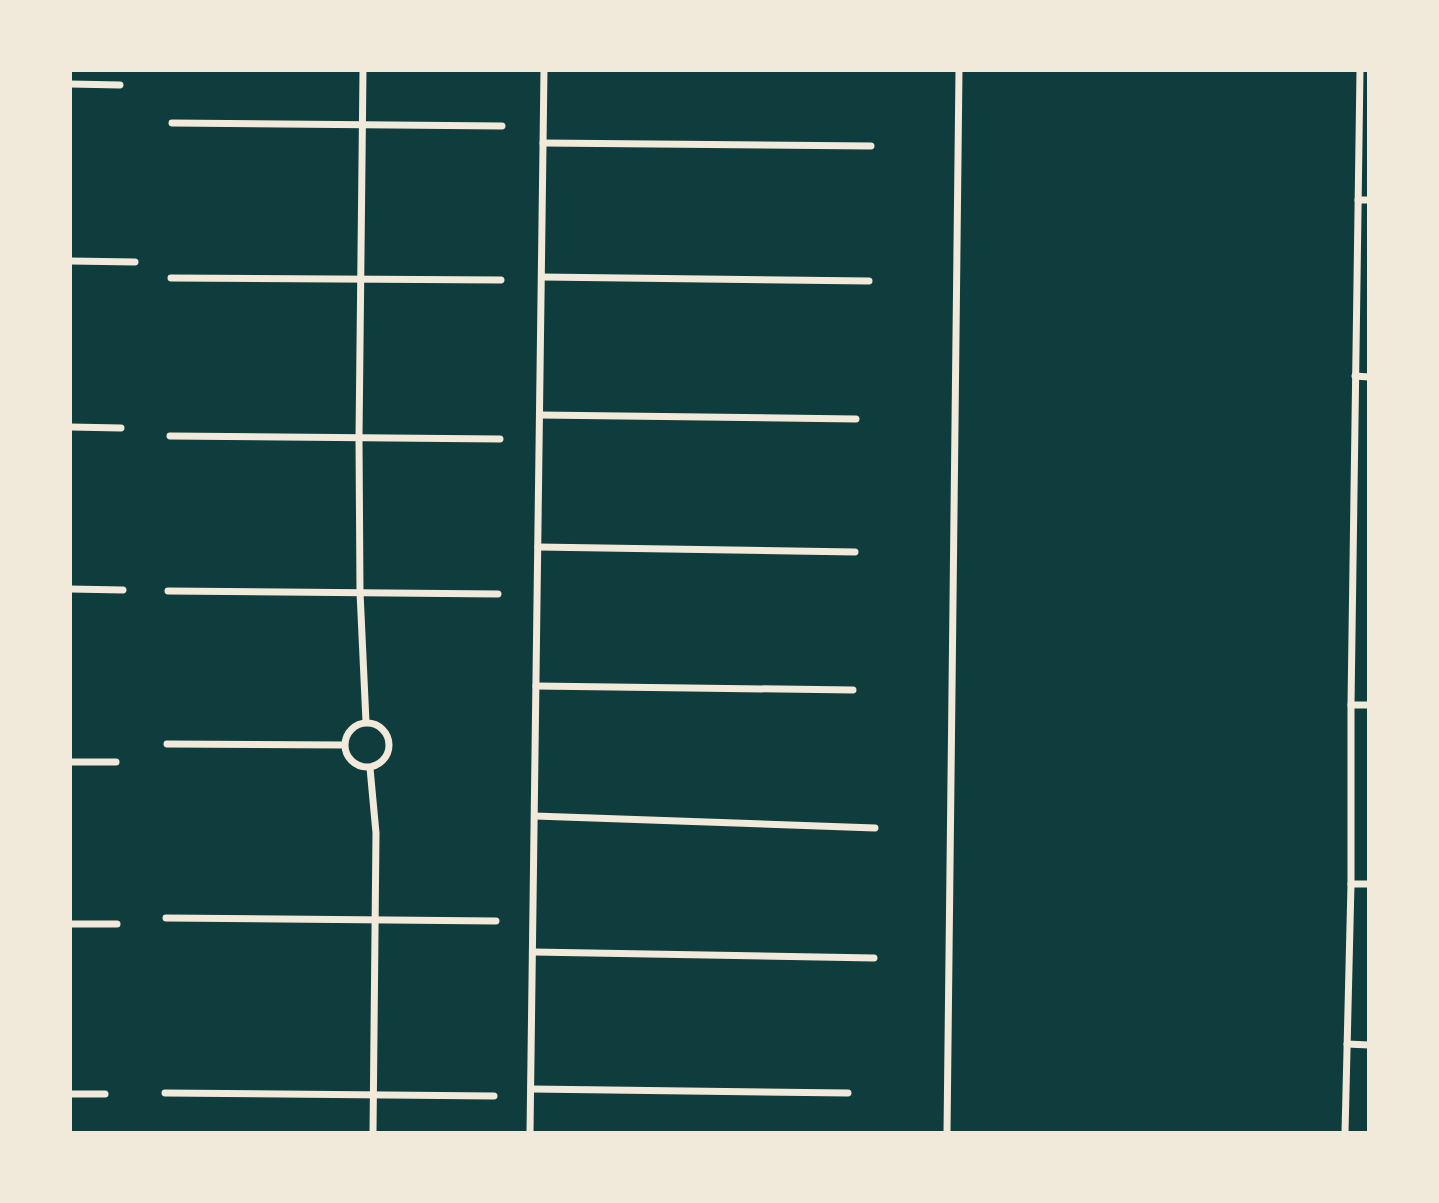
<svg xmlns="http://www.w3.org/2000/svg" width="1439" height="1203" viewBox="0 0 1439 1203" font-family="'Zilla Slab',serif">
  <rect width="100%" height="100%" fill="#0f3d3e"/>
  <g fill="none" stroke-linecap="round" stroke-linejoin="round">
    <g stroke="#f1e9da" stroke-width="7">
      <path d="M363,70L359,438L360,592L366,722"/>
      <path d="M70,84L120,85"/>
      <path d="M172,123L502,126"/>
      <path d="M543,143L871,146"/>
      <path d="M1358,200H1369"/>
      <path d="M70,261L135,262"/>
      <path d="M542,277L869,281"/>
      <path d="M171,278L501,280"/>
      <path d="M1355,376L1369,377"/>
      <path d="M540,415L856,419"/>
      <path d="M70,427L121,428"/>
      <path d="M170,436L500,439"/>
      <path d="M538,547L855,552"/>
      <path d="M70,589L123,590"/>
      <path d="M168,591L498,594"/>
      <path d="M536,686L853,690"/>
      <path d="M1351,705H1369"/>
      <circle cx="367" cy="745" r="22"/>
      <path d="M167,744L344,745"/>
      <path d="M70,762H116"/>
      <path d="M370,768L376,833L373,1133"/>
      <path d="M535,816L875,828"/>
      <path d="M1351,884H1369"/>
      <path d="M166,918L496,921"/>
      <path d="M70,924H117"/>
      <path d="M533,952L874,958"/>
      <path d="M1347,1044L1369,1045"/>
      <path d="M531,1089L848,1093"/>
      <path d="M165,1093L494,1096"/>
      <path d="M70,1094H105"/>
      <path d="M530,1133L544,70"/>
      <path d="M947,1133L959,70"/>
      <path d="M1345,1133L1351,884V705L1360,70"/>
    </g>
  </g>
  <rect width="1439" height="1203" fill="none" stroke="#f1e9da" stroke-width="144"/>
</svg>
